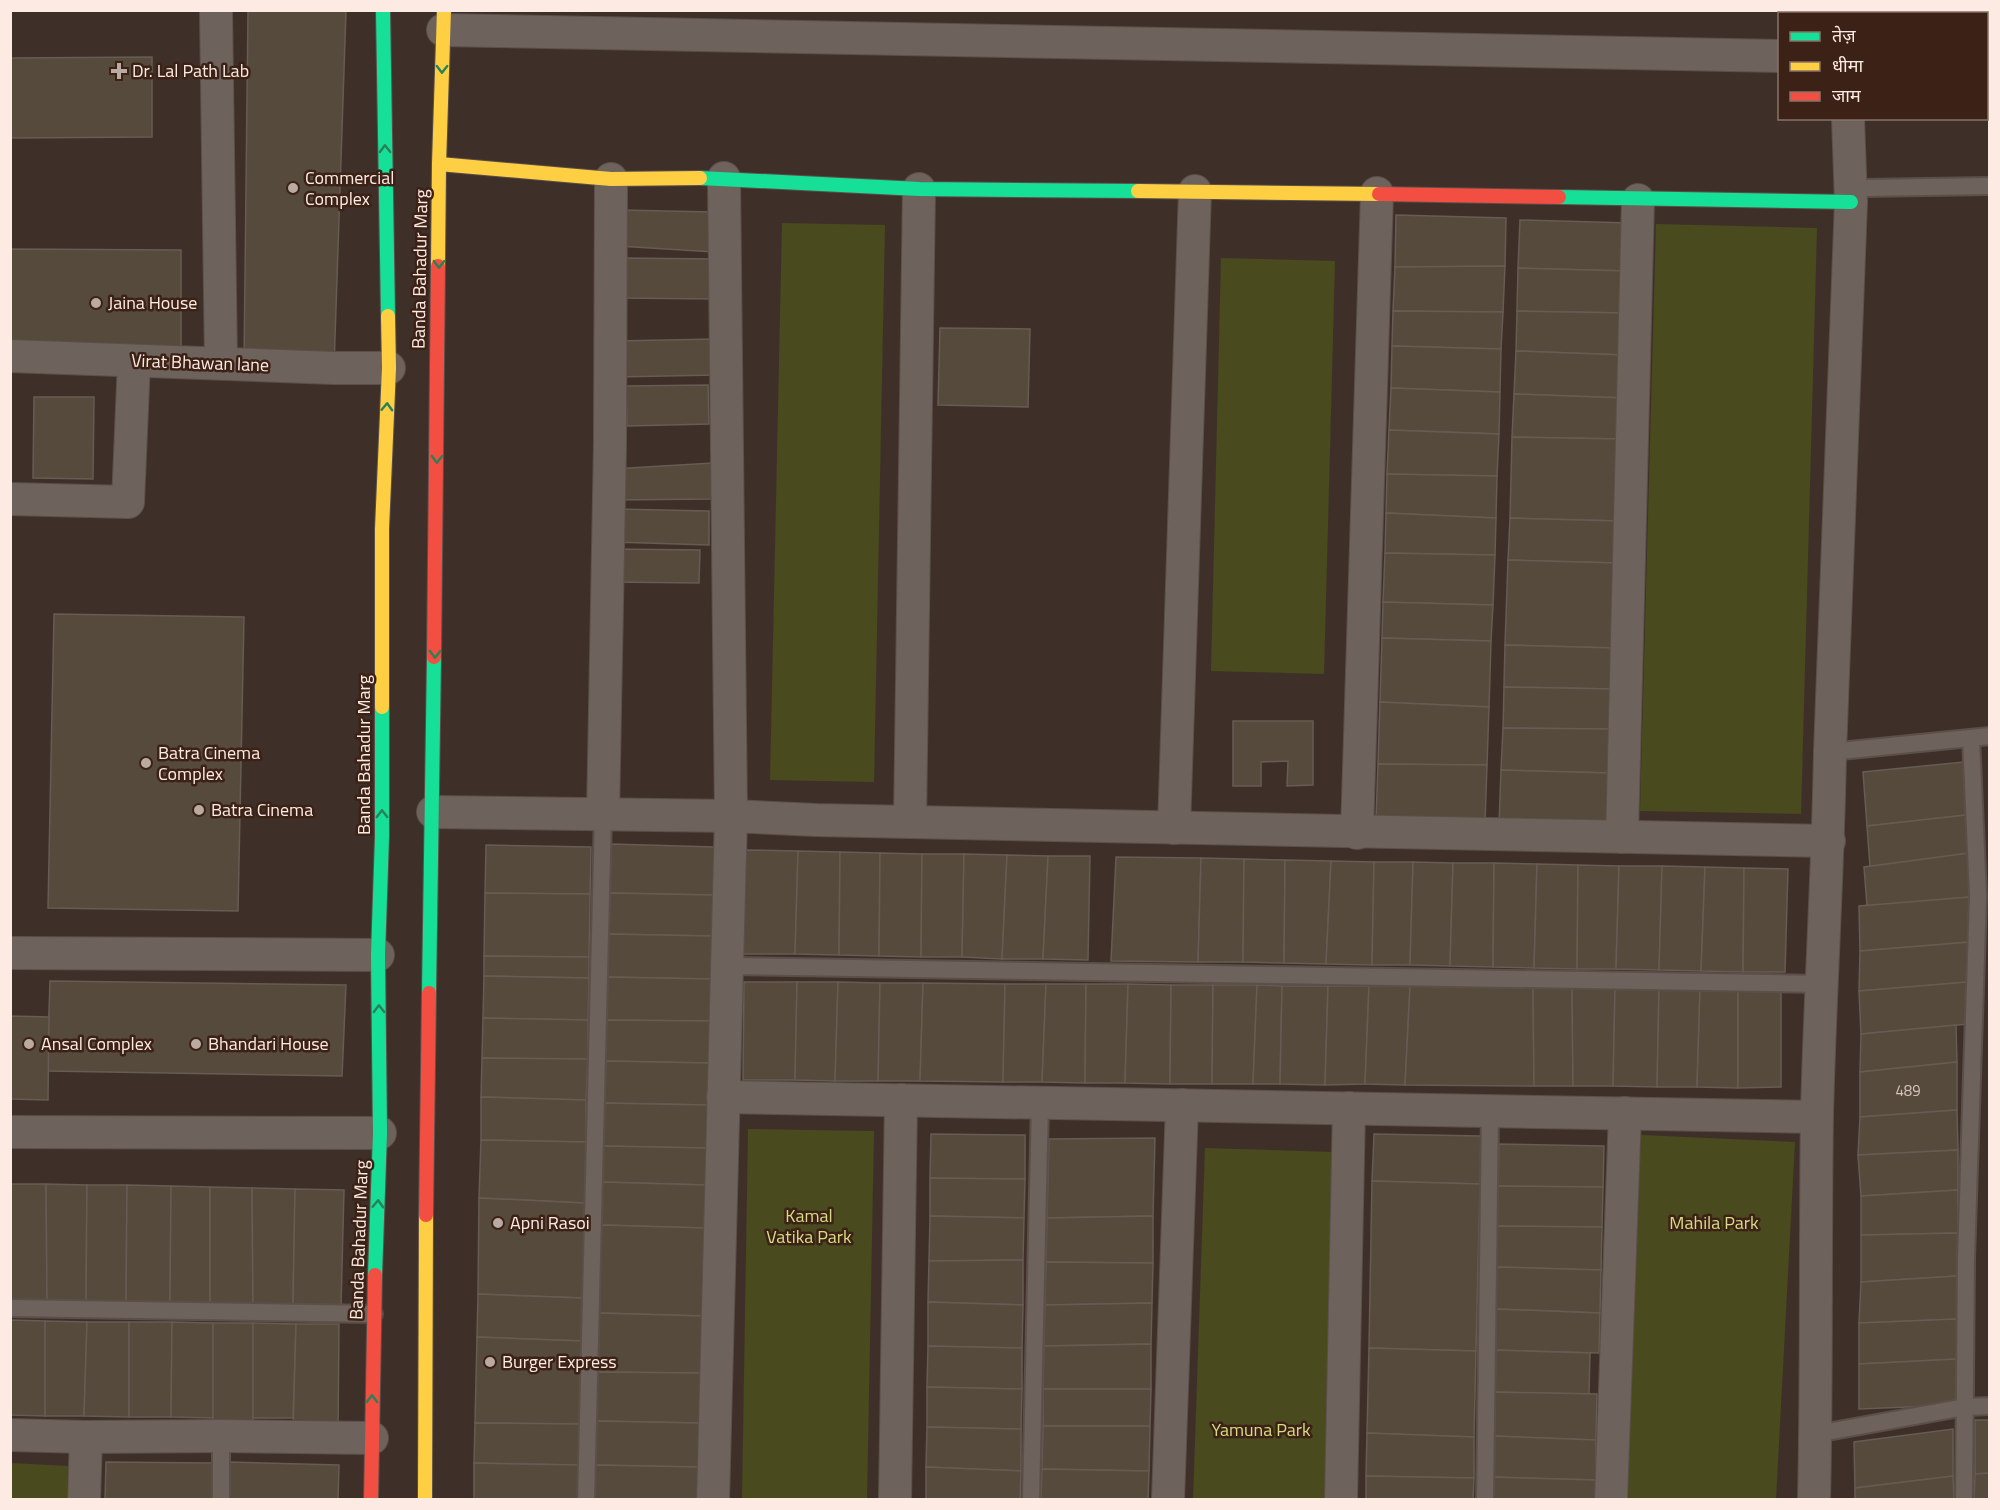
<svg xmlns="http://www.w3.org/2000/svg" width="2000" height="1510" viewBox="0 0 2000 1510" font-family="'Titillium Web','Noto Sans Devanagari',sans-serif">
  <rect width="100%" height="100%" fill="#3e3029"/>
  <g fill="#4a4a1f">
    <path d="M782,223L885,225L874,782L770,780Z"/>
    <path d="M1656,224L1817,228L1801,814L1640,811Z"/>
    <path d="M1221,258L1335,261L1324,674L1211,671Z"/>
    <path d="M748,1129L874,1131L867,1499H742Z"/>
    <path d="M1641,1135L1795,1142L1776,1499L1626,1500Z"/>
    <path d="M1205,1148L1333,1152L1325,1499L1193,1500Z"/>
    <path d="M11,1463L68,1466L67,1499H11Z"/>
  </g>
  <g fill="#564a3c" stroke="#665c53" stroke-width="1.5">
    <path d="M248,10H346L334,368L244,365Z"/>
    <path d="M152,57V137L10,138V58Z"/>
    <path d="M620,210L713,212L714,252L618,246Z"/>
    <path d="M1396,215L1506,218L1505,266L1395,267Z"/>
    <path d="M1520,220L1630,223L1628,271L1518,268Z"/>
    <path d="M10,249L181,250V362L10,355Z"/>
    <path d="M621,258L717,259L716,299L619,298Z"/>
    <path d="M1505,266L1503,312L1393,311L1395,267Z"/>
    <path d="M1518,268L1628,271L1627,313L1517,311Z"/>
    <path d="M1393,311L1503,312L1501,349L1392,346Z"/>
    <path d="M1517,311L1627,313L1625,355L1516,351Z"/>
    <path d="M940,328L1030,329L1028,407L938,405Z"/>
    <path d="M715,339V375L616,377V341Z"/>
    <path d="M1392,346L1501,349L1500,392L1391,388Z"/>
    <path d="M1516,351L1625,355L1624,398L1514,394Z"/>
    <path d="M708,385L709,424L627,426L626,386Z"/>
    <path d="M1391,388L1500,392L1499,434L1389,430Z"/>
    <path d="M1514,394L1624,398L1622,439L1512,437Z"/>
    <path d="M34,397H94L93,479L33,478Z"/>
    <path d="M1389,430L1499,434L1497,476L1387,474Z"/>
    <path d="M1512,437L1622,439L1620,521L1510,518Z"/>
    <path d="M712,463V499L611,500L613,469Z"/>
    <path d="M1387,474L1497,476L1496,518L1386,513Z"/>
    <path d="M614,509L709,511V545L613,542Z"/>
    <path d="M1386,513L1496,518L1495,555L1385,553Z"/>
    <path d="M1510,518L1620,521L1618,563L1508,560Z"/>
    <path d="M610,549L700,550L699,583L610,582Z"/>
    <path d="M1385,553L1495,555L1493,605L1383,602Z"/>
    <path d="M1508,560L1618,563L1615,648L1505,645Z"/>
    <path d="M1383,602L1493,605L1491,641L1382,638Z"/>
    <path d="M54,614L244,617L238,911L48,908Z"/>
    <path d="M1382,638L1491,641L1489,707L1380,702Z"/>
    <path d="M1505,645L1615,648L1613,689L1504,687Z"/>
    <path d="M1504,687L1613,689V729L1503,728Z"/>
    <path d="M1380,702L1489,707L1487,765L1378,764Z"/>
    <path d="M1233,721H1313V785L1287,786L1288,761L1261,762V786H1233Z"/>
    <path d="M1503,728L1613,729L1611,773L1501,770Z"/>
    <path d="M1964,762L1966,815L1867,826L1863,772Z"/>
    <path d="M1378,764L1487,765L1485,823L1376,819Z"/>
    <path d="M1501,770L1611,773L1609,828L1499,824Z"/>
    <path d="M1966,815L1969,853L1870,867L1867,826Z"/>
    <path d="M611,844L715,847L713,895L610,893Z"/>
    <path d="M486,845L591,847L590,894L485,893Z"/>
    <path d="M745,850L798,851L795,954H743Z"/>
    <path d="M798,851L840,852L839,955L795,954Z"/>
    <path d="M840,852L880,853L879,956L839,955Z"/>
    <path d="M880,853L922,854L921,957L879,956Z"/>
    <path d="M1969,853L1970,897L1867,906L1864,867Z"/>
    <path d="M922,854H964L962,957H921Z"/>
    <path d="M964,854L1007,855L1002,959L962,957Z"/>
    <path d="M1007,855L1048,856L1043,959H1002Z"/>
    <path d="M1048,856H1090L1088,960L1043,959Z"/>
    <path d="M1116,857L1201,858L1198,962L1111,961Z"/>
    <path d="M1201,858L1244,859L1243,962H1198Z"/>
    <path d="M1244,859L1285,860L1284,963L1243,962Z"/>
    <path d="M1285,860L1331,861L1326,964L1284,963Z"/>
    <path d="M1331,861L1374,862L1372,965L1326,964Z"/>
    <path d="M1374,862H1413L1410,965H1372Z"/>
    <path d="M1413,862L1453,863L1450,966L1410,965Z"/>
    <path d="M1453,863H1494L1493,967L1450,966Z"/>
    <path d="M1494,863L1537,864L1534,968L1493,967Z"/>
    <path d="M1537,864L1578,865L1577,969L1534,968Z"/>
    <path d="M1578,865L1619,866L1616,969H1577Z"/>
    <path d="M1619,866H1662L1659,970L1616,969Z"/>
    <path d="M1662,866L1705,867L1701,971L1659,970Z"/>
    <path d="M1705,867L1744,868L1743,972L1701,971Z"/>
    <path d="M1744,868L1788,869L1785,972H1743Z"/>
    <path d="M485,893L590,894L589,957L484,956Z"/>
    <path d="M610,893L713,895L712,936L608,934Z"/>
    <path d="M1970,897V942L1860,951L1859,906Z"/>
    <path d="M608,934L712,936L711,979L607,977Z"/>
    <path d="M1970,942L1968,982L1859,991L1860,951Z"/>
    <path d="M484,956L589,957V978L484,976Z"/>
    <path d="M484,976L589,978L588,1020L483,1018Z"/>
    <path d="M607,977L711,979L710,1021L606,1020Z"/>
    <path d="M50,981L346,985L342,1076L47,1071Z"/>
    <path d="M744,982H797L795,1080H743Z"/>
    <path d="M797,982H838L835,1081L795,1080Z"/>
    <path d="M838,982L880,983L878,1081H835Z"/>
    <path d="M1968,982V1024L1861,1034L1859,991Z"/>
    <path d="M880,983H923L920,1081H878Z"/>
    <path d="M923,983L1005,984L1003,1082L920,1081Z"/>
    <path d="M1005,984H1046L1042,1082H1003Z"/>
    <path d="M1046,984H1086L1085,1083L1042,1082Z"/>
    <path d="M1086,984H1128L1125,1083H1085Z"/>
    <path d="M1128,984L1171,985L1170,1084L1125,1083Z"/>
    <path d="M1171,985H1213L1212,1084H1170Z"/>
    <path d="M1213,985H1257L1253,1084H1212Z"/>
    <path d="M1257,985L1282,986L1280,1084H1253Z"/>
    <path d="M1282,986H1328L1325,1085L1280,1084Z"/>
    <path d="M1328,986H1369L1365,1084L1325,1085Z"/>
    <path d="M1369,986H1410L1405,1085L1365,1084Z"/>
    <path d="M1410,986L1533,988L1534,1086L1405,1085Z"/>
    <path d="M1533,988H1572L1573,1086H1534Z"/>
    <path d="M1572,988H1615L1613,1086H1573Z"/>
    <path d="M1615,988H1659L1657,1087L1613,1086Z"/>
    <path d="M1659,988L1700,989L1697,1087H1657Z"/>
    <path d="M1700,989H1738V1088L1697,1087Z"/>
    <path d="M1738,989H1781V1087L1738,1088Z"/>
    <path d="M10,1016L49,1017L48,1100L10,1099Z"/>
    <path d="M483,1018L588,1020V1059L482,1058Z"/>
    <path d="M606,1020L710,1021L709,1063L606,1061Z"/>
    <path d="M1956,1025L1957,1062L1860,1072L1861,1034Z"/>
    <path d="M482,1058L588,1059L586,1100L481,1097Z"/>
    <path d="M606,1061L709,1063L708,1105L604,1103Z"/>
    <path d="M1957,1062V1110L1860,1117V1072Z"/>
    <path d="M481,1097L586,1100V1142L481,1140Z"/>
    <path d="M604,1103L708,1105L707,1148L603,1146Z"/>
    <path d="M1957,1110L1958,1150L1858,1155L1860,1117Z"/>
    <path d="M931,1134L1025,1135V1179L930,1178Z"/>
    <path d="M1374,1134L1481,1136L1480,1184L1372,1181Z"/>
    <path d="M1155,1138L1153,1216L1047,1218L1049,1139Z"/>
    <path d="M481,1140L586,1142L585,1203L479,1198Z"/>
    <path d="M1499,1144L1604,1146L1603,1187L1498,1186Z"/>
    <path d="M603,1146L707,1148L706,1185L602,1182Z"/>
    <path d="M1958,1150V1190L1861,1196L1858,1155Z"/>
    <path d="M930,1178L1025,1179L1024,1218L930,1216Z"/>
    <path d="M1372,1181L1480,1184L1476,1351L1369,1348Z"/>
    <path d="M602,1182L706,1185L705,1228L601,1225Z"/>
    <path d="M10,1184H46L47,1301L10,1300Z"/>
    <path d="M46,1184L87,1185L86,1301H47Z"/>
    <path d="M87,1185H127L126,1302L86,1301Z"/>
    <path d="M127,1185L171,1186L170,1303L126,1302Z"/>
    <path d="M171,1186L210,1187V1304L170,1303Z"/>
    <path d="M1498,1186L1603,1187L1602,1227L1497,1226Z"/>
    <path d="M210,1187L252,1188L253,1305L210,1304Z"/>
    <path d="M252,1188L295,1189L293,1305H253Z"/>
    <path d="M295,1189L344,1190L341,1306L293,1305Z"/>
    <path d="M1958,1190V1233L1861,1235V1196Z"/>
    <path d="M479,1198L585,1203L583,1298L478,1294Z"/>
    <path d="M930,1216L1024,1218L1023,1260L929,1261Z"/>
    <path d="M1153,1216V1263L1046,1262L1047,1218Z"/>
    <path d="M601,1225L705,1228L703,1316L599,1313Z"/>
    <path d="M1497,1226L1602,1227L1601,1270L1496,1267Z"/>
    <path d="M1958,1233L1957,1276L1861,1282V1235Z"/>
    <path d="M1023,1260V1305L928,1302L929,1261Z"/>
    <path d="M1046,1262L1153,1263L1152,1303L1045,1305Z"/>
    <path d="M1496,1267L1601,1270L1600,1313L1495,1309Z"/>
    <path d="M1957,1276V1319L1859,1323L1861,1282Z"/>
    <path d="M478,1294L583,1298L582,1341L477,1337Z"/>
    <path d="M928,1302L1023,1305L1022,1348L928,1346Z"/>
    <path d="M1152,1303L1151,1344L1044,1346L1045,1305Z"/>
    <path d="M1495,1309L1600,1313L1599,1353L1494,1350Z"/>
    <path d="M599,1313L703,1316L701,1373L598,1372Z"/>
    <path d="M1957,1319V1359L1859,1364V1323Z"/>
    <path d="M10,1320L45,1321V1416L10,1415Z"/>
    <path d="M45,1321L87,1322L84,1416H45Z"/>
    <path d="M87,1322H129V1417L84,1416Z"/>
    <path d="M129,1322H172L171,1417H129Z"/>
    <path d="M172,1322L213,1323V1418L171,1417Z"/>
    <rect x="213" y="1323" width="40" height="102"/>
    <path d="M253,1323L296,1324L293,1418H253Z"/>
    <path d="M296,1324H339L338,1432H293Z"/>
    <path d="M477,1337L582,1341L580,1424L475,1423Z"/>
    <path d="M1151,1344V1389H1043L1044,1346Z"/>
    <path d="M928,1346L1022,1348V1389L927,1387Z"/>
    <path d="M1369,1348L1476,1351L1474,1437L1367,1433Z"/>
    <path d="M1494,1350L1590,1353L1589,1394L1493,1392Z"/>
    <path d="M1957,1359V1405L1859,1409V1364Z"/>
    <path d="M598,1372L701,1373L700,1423L596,1421Z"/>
    <path d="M927,1387L1022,1389L1021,1429L927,1427Z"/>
    <path d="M1043,1389H1151L1150,1426H1043Z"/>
    <path d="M1493,1392L1597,1394L1596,1440L1493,1436Z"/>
    <path d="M1975,1420H1990V1473L1975,1474Z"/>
    <path d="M596,1421L700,1423L699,1467L595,1465Z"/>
    <path d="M475,1423L580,1424V1465L474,1463Z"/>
    <path d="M1043,1426H1150L1149,1471L1042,1469Z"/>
    <path d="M927,1427L1021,1429V1471L926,1467Z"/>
    <path d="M1953,1429V1476L1855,1488L1854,1442Z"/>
    <path d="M1367,1433L1474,1437V1478L1366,1476Z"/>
    <path d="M1493,1436L1596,1440V1480L1492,1477Z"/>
    <path d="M106,1462L212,1463V1500H105Z"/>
    <path d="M228,1462L339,1465L338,1500H228Z"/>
    <path d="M474,1463L580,1465L578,1500H474Z"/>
    <path d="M595,1465L699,1467L698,1500H594Z"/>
    <path d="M926,1467L1021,1471L1020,1500H926Z"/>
    <path d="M1042,1469L1149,1471L1148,1500H1041Z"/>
    <path d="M1990,1473V1500H1974L1975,1474Z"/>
    <path d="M1366,1476L1474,1478L1473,1500H1366Z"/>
    <path d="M1953,1476L1954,1500H1855V1488Z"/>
    <path d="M1492,1477L1596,1480L1595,1500H1491Z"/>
  </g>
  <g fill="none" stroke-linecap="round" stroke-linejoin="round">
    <defs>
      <g id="lane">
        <path d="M1851,202L1863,188L1990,186"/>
        <path d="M1830,752L1990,736"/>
        <path d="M728,966L1821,984"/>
        <path d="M10,1308L374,1314"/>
        <path d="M1816,1434L1965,1407L1990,1406"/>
        <path d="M221,1500V1436"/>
        <path d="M586,1500L603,815"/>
        <path d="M1031,1500L1040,1103"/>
        <path d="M1485,1500L1490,1111"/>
        <path d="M1964,1500L1966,1258L1978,896L1971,738"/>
      </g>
      <g id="street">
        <path d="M216,10L221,363"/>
        <path d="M1846,14V10"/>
        <path d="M443,30L1780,56"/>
        <path d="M1986,46L1990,45"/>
        <path d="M10,356L334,368H389"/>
        <path d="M10,499L128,502L134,361"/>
        <path d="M433,812L731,816L816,820L1829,841"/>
        <path d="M603,815L610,444L611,179"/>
        <path d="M910,822L919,189"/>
        <path d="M1174,828L1195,191"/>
        <path d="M1357,833L1377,193"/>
        <path d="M1622,837L1638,200"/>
        <path d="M10,953L378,955"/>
        <path d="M723,1097L1817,1117"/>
        <path d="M10,1132L380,1133"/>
        <path d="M10,1435L86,1437L221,1436L372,1438"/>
        <path d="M84,1500L86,1437"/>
        <path d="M713,1500L731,816L724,178"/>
        <path d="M895,1500L901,1100"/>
        <path d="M1168,1500L1182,1105"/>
        <path d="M1341,1500L1349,1108"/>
        <path d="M1611,1500L1625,1113"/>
        <path d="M1814,1500C1817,1371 1815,1243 1817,1114C1820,993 1828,873 1830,752L1851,202L1848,118"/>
      </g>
      <g id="fast">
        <path d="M383,10L388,316"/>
        <path d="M700,178L919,189L1138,191"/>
        <path d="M1559,197L1851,202"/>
        <path d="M429,993L434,657"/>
        <path d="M375,1275L380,1133L378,955L382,837V707"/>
      </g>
      <g id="slow">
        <path d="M439,164L611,179L700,178"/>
        <path d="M1138,191L1379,194"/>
        <path d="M438,266L439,164L444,10"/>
        <path d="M382,707V529L389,368L388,316"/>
        <path d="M425,1500L426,1215"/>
      </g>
      <g id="jam">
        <path d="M1379,194L1559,197"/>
        <path d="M434,657L438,266"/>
        <path d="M426,1215L429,993"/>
        <path d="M371,1500L375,1275"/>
      </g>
    </defs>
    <use href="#lane" stroke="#5c4f49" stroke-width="20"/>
    <use href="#street" stroke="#5c4f49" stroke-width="34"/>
    <use href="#fast" stroke="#5c4f49" stroke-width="16"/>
    <use href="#slow" stroke="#5c4f49" stroke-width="16"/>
    <use href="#jam" stroke="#5c4f49" stroke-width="16"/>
    <use href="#lane" stroke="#6e625d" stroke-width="16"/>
    <use href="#street" stroke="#6e625d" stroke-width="32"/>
    <use href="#fast" stroke="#16e098" stroke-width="14"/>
    <use href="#slow" stroke="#ffcf43" stroke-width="14"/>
    <use href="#jam" stroke="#f24e42" stroke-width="14"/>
  </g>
  <defs><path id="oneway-chevron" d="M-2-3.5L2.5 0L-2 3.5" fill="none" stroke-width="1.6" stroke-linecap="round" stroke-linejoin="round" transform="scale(1.5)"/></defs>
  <g stroke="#298157">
    <use href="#oneway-chevron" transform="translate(442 69) rotate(91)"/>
    <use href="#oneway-chevron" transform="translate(385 149) rotate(-91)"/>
    <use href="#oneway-chevron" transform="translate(439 264) rotate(91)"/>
    <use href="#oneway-chevron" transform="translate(387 407) rotate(-88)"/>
    <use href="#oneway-chevron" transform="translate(437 459) rotate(91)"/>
    <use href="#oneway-chevron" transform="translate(435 654) rotate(91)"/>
    <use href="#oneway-chevron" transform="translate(382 814) rotate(-90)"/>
    <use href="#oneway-chevron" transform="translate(379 1009) rotate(-91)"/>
    <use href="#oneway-chevron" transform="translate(378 1204) rotate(-88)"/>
    <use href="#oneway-chevron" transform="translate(372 1399) rotate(-89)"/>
  </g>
  <g fill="#baaaa2" stroke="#3c2216" stroke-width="2">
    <path d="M116 62h6v6h6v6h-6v6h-6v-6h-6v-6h6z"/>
    <circle cx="293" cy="188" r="6"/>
    <circle cx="96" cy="303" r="6"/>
    <circle cx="146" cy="763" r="6"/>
    <circle cx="199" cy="810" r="6"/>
    <circle cx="29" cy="1044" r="6"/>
    <circle cx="196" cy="1044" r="6"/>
    <circle cx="498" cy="1223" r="6"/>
    <circle cx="490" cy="1362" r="6"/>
  </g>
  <g text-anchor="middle" stroke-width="5" stroke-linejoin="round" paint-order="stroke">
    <g font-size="15" fill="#d3c3b9">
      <text x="1908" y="1096">489</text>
    </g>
    <g font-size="18" fill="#fdebe3" stroke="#3c2216" text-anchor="start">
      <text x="132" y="77">Dr. Lal Path Lab</text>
      <text x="305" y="184">Commercial<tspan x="305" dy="21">Complex</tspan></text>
      <text x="108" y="309">Jaina House</text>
      <text x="158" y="759">Batra Cinema<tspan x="158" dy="21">Complex</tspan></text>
      <text x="211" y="816">Batra Cinema</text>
      <text x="41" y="1050">Ansal Complex</text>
      <text x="208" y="1050">Bhandari House</text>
      <text x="510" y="1229">Apni Rasoi</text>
      <text x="502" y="1368">Burger Express</text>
    </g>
    <g font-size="18" fill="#fdebe3" stroke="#3c2216">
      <text transform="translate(420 269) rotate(-89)" y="6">Banda Bahadur Marg</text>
      <text transform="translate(200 363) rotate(2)" y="6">Virat Bhawan lane</text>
      <text transform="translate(364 755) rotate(-90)" y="6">Banda Bahadur Marg</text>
      <text transform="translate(359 1240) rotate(-88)" y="6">Banda Bahadur Marg</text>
    </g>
    <g font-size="18" fill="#d7dd82" stroke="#3c2216">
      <text x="809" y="1222">Kamal<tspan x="809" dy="21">Vatika Park</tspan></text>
      <text x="1714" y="1229">Mahila Park</text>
      <text x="1261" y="1436">Yamuna Park</text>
    </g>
  </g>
  <rect width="2000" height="1510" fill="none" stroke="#fdebe3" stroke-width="24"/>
  <rect x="1778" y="12" width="210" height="108" fill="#3c2216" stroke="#897268" stroke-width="1.5"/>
  <rect x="1790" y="32" width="30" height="9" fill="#16e098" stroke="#897268" stroke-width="1.5"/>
  <text x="1832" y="42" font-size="18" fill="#fdebe3">तेज़</text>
  <rect x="1790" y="62" width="30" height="9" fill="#ffcf43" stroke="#897268" stroke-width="1.5"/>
  <text x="1832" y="72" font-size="18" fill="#fdebe3">धीमा</text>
  <rect x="1790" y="92" width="30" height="9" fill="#f24e42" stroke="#897268" stroke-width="1.5"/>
  <text x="1832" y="102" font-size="18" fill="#fdebe3">जाम</text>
</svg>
